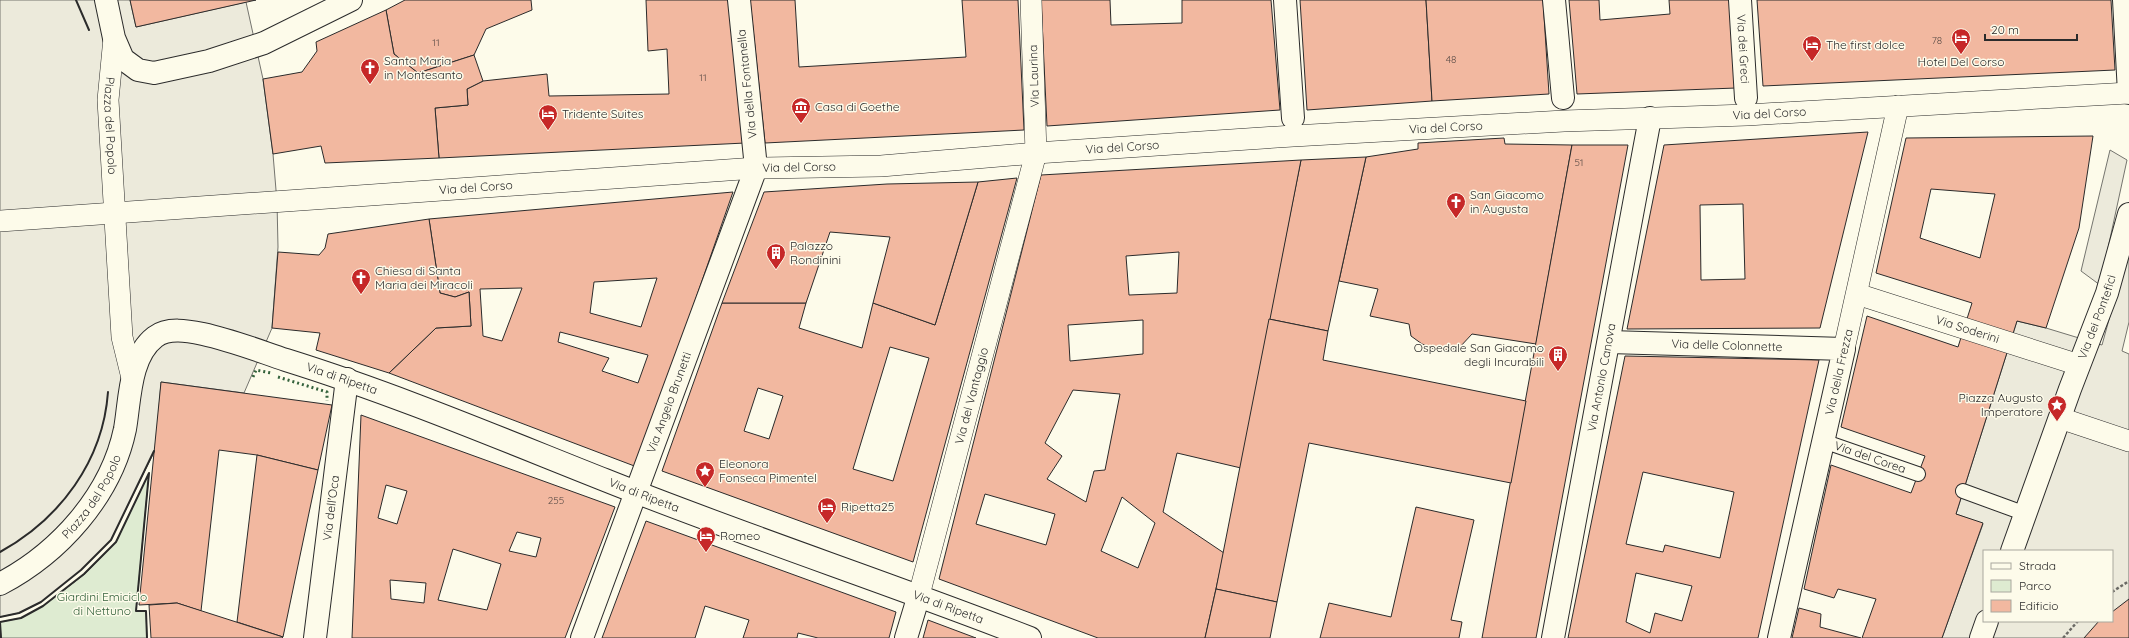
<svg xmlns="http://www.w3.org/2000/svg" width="2129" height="638" viewBox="0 0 2129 638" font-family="Quicksand,sans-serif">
  <rect width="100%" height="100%" fill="#fdfbea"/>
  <path fill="#deebd1" stroke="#74746e" d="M149,473L136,611H146L147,638H1L0,622L21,618L43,606L85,574L116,542Z"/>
  <g fill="#eceadb" stroke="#74746e" fill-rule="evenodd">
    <path d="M0,0H130L136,27L246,2L263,79L273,154L277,202L278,247L272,328L244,393L161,382L156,448L111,540L81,570L41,602L19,613L0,617Z"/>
    <path d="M2110,150L2127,160L2100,285L2081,271Z"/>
    <path d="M2129,247V322L2122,351L2129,354V638H1942L1983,524L1956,514L2017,321L2046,328L2102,345ZM1984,551H2112V621H1984Z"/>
  </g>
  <g fill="#f2b8a0" stroke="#2b2b2b" fill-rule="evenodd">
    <path d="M130,0H256L136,27Z"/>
    <path d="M405,0H531L532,10L486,29L474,55L418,73L394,54L386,10Z"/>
    <path d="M646,0H729L745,143L439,158L435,108L468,105L467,89L483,81L547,74L549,96L669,94L667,49L648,51Z"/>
    <path d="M750,0H795L799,67L966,57L962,0H1018L1024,130L765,143Z"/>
    <path d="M1041,0H1110L1111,25L1182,23V0H1271L1280,110L1047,126Z"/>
    <path d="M1300,0H1426L1432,101L1307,110Z"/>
    <path d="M1426,0H1543L1549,94L1432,101Z"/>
    <path d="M1569,0H1599L1600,20L1670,14L1669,0H1730L1736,88L1577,94Z"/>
    <path d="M1757,0H2111L2115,70L1763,86Z"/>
    <path d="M386,10L394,54L418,73L474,55L483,81L467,89L468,105L435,108L439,158L325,163L321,146L273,154L263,79L302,72L317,51L316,42Z"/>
    <path d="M1868,132L1820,328L1627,329L1664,145ZM1743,204L1745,279L1701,280L1700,205Z"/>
    <path d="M2093,136L2079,228L2046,328L2017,321L1956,514L1983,523L1942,638H1862L1876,599L1838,589L1834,598L1804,589L1831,465L1911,493L1925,456L1841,427L1867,316L1958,347L1972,303L1876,273L1906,138ZM1931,189L1995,194L1980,258L1920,238Z"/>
    <path d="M1504,138L1505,144L1572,145L1536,344L1472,334L1459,348L1438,351L1422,344L1411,336L1409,324L1370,316L1378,289L1339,281L1366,157L1418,149V143Z"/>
    <path d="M1572,145H1628L1536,638H1482Z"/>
    <path d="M1366,157L1328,331L1269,319L1301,160Z"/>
    <path d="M1301,160L1241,468L1177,453L1163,512L1224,553L1205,638H1098L939,579L1041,175ZM1179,252L1177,293L1129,295L1126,256ZM1143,320V354L1070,361L1068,325ZM1073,390L1120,394L1105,470L1094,471L1086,502L1047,479L1062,456L1045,443ZM985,494L1055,514L1046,545L976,524ZM1122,497L1155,523L1138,568L1101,551Z"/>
    <path d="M1017,178L913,562L662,471L722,303H806L799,328L862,348L873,303L935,325L978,182ZM890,347L929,358L893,481L853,469ZM758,388L783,396L769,439L744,431Z"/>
    <path d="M978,182L935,325L873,303L890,237L830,232L806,303H722L764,192L887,184Z"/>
    <path d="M733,192L637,467L389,373L436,328L471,326L469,292L455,297L440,293L429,219ZM657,278L641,327L590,313L594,282ZM522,288L502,341L483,336L480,289ZM560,332L648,355L638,383L602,371L609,358L558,342Z"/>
    <path d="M429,219L440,293L455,297L469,292L471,326L436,328L389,373L316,350L320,333L272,328L278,252L319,255L325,248L328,234Z"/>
    <path d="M1269,319L1328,331L1323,360L1526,401L1511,483L1309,443L1277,602L1216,589Z"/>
    <path d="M1625,356L1819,360L1758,638H1568ZM1643,472L1734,492L1720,558L1665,545L1663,552L1626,544ZM1636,573L1692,586L1682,621L1655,613L1650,633L1626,622Z"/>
    <path d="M161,382L332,405L318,470L257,455L219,450L201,611L177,603L139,605Z"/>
    <path d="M361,415L615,507L565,638H352ZM386,485L407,491L397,524L378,518ZM517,532L541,538L536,557L509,551ZM453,549L501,564L487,610L438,600ZM390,580L426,583L424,603L391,599Z"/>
    <path d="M257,455L318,470L283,637L237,622Z"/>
    <path d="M1416,507L1474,520L1451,620L1462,622L1459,638H1320L1329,603L1391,617Z"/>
    <path d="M646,521L896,612L889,638H818L798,633L797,638H743L749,620L705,606L695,638H602Z"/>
    <path d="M1216,589L1277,602L1270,638H1205Z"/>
    <path d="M2129,599V638H2084L2099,621H2112V612Z"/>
    <path d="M177,603L283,637L282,638H151L149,605Z"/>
    <path d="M1799,608L1821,614L1820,627L1861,638H1792Z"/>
    <path d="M928,620L976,638H923Z"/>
  </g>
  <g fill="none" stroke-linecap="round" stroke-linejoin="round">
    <defs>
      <g id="service">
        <path id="s1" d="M1823,441L1918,474"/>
        <path d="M1963,491L2026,514"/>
      </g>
      <g id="pedestrian">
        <path id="s2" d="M114,38L108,100L122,337L132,378"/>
        <path id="s3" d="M0,221L756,168L881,166L1036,153L1293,136L1564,121L1747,115L2129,93"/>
        <path id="s4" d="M1857,294L2079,365"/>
        <path d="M1844,349L1898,106"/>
        <path d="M2060,418L2129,441"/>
        <path id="s5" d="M919,595L1036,153L1031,0"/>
      </g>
      <g id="minor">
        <path d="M106,0L114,38L123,59L138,70L154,73L209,61L264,43L351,0"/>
        <path d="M1285,0L1293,118"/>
        <path d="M1554,0L1563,98"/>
        <path id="s6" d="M1740,0L1746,98"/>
        <path d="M2124,0L2129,93"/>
        <path id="s7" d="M1609,342L1844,349L1779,638"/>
        <path id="s8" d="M2012,551L2070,389L2107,293L2129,214"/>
        <path id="s9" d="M0,584C59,553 111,496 125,429C130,401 129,357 155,337C168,327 188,331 203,334C231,340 259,351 286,360C395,394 499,438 605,480C745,536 889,583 1030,638"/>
        <path id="s10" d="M315,638L347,379"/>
        <path id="s11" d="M582,638L756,168L739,0"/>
        <path d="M906,638L919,595"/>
        <path id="s12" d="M1553,638L1650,118"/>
        <path d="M1981,638L1987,621"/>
      </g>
    </defs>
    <use href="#service" stroke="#2b2b2b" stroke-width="16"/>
    <use href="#pedestrian" stroke="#2b2b2b" stroke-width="22"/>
    <use href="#minor" stroke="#2b2b2b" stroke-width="24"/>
    <g stroke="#6a6964" stroke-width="2.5" stroke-dasharray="3 2" stroke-linecap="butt">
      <path d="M2112,592L2129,581"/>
      <path d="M2063,638L2078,621"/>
    </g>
    <use href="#service" stroke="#fdfbea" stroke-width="14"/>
    <use href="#pedestrian" stroke="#fdfbea" stroke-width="21"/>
    <use href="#minor" stroke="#fdfbea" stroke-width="22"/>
    <g stroke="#34623c" stroke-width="3" stroke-dasharray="2 3" stroke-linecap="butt">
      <path d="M253,377L256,370L271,373"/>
      <path d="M278,377L327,392V401"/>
    </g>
    <g stroke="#2b2b2b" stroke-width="2">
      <path d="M76,0L89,30"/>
      <path d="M0,552C60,519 103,461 108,392"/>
      <path d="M0,617L19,613L41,602L81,570L111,540L154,451"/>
      <path d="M1,638L0,622L21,618L43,606L84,574L116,542L149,473L136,611H146L147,638"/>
    </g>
  </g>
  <defs>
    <symbol id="hotel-pin" viewBox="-11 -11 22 30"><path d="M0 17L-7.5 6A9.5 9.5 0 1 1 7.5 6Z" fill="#c62828" stroke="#fdfbea"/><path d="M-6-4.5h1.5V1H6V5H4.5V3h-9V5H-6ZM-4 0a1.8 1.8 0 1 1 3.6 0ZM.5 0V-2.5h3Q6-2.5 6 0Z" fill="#fff"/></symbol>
    <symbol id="church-pin" viewBox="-11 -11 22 30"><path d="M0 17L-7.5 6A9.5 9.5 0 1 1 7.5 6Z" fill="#c62828" stroke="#fdfbea"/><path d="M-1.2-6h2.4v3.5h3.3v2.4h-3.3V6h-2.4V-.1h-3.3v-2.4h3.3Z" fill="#fff"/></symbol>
    <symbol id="museum-pin" viewBox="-11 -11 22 30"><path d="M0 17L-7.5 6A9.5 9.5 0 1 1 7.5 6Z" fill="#c62828" stroke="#fdfbea"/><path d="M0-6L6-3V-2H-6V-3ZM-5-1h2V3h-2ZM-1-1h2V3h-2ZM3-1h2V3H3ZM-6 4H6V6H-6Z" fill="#fff"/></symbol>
    <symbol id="building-pin" viewBox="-11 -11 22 30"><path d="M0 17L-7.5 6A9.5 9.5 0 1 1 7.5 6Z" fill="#c62828" stroke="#fdfbea"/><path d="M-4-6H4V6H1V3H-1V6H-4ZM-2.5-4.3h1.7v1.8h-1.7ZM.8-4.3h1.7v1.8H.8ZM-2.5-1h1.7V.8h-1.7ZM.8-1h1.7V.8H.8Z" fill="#fff"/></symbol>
    <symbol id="sight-pin" viewBox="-11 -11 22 30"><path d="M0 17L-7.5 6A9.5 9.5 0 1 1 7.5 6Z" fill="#c62828" stroke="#fdfbea"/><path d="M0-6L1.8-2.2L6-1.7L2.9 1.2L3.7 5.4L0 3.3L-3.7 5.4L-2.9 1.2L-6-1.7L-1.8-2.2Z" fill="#fff"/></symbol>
  </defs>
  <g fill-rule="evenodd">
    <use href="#hotel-pin" x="1950" y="27" width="22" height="30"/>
    <use href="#hotel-pin" x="1801" y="34" width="22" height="30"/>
    <use href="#church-pin" x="359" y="57" width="22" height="30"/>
    <use href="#museum-pin" x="790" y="96" width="22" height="30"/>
    <use href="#hotel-pin" x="537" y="103" width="22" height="30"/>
    <use href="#church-pin" x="1445" y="191" width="22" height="30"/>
    <use href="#building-pin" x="765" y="242" width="22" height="30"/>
    <use href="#church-pin" x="350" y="267" width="22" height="30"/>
    <use href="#building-pin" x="1547" y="344" width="22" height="30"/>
    <use href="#sight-pin" x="2046" y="394" width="22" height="30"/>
    <use href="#sight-pin" x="694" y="460" width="22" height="30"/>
    <use href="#hotel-pin" x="816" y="496" width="22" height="30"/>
    <use href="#hotel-pin" x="695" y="525" width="22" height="30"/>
  </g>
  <g text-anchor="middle" stroke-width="3" stroke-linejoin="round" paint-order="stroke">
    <g font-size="10" fill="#5d4e48">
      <text x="1937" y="44">78</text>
      <text x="436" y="46">11</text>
      <text x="1451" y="63">48</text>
      <text x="703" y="81">11</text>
      <text x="1579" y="166">51</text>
      <text x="556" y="504">255</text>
    </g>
    <g font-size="12" fill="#2b2b2b" stroke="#fdfbea" text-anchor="start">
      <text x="1826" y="49">The first dolce</text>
      <text x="384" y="65">Santa Maria<tspan x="384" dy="14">in Montesanto</tspan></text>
      <text x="1961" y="66" text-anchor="middle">Hotel Del Corso</text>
      <text x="815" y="111">Casa di Goethe</text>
      <text x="562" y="118">Tridente Suites</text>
      <text x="1470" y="199">San Giacomo<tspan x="1470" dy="14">in Augusta</tspan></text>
      <text x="790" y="250">Palazzo<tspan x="790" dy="14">Rondinini</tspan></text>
      <text x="375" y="275">Chiesa di Santa<tspan x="375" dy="14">Maria dei Miracoli</tspan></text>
      <text x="1544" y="352" text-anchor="end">Ospedale San Giacomo<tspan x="1544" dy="14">degli Incurabili</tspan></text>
      <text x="2043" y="402" text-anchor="end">Piazza Augusto<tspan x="2043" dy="14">Imperatore</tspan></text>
      <text x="719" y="468">Eleonora<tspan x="719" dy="14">Fonseca Pimentel</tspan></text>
      <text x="841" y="511">Ripetta25</text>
      <text x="720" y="540">Romeo</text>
    </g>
    <g font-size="12" fill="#2b2b2b" stroke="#fdfbea">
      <text dy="4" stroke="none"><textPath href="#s6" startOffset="49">Via dei Greci</textPath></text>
      <text transform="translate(1034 76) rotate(-92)" y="4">Via Laurina</text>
      <text transform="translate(747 84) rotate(-96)" y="4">Via della Fontanella</text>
      <text dy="4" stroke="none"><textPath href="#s3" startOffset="1773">Via del Corso</textPath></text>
      <text dy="4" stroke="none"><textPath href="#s2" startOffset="88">Piazza del Popolo</textPath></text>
      <text dy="4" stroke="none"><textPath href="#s3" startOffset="1449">Via del Corso</textPath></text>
      <text dy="4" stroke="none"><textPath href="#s3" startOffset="1125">Via del Corso</textPath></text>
      <text dy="4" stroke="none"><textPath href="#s3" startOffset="801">Via del Corso</textPath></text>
      <text dy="4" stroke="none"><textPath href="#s3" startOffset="477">Via del Corso</textPath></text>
      <text dy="4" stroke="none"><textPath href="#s8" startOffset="249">Via dei Pontefici</textPath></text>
      <text dy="4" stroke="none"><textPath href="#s4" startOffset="116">Via Soderini</textPath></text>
      <text dy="4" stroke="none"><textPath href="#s7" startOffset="118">Via delle Colonnette</textPath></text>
      <text transform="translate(1839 372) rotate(-77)" y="4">Via della Frezza</text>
      <text dy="4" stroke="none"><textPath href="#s9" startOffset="500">Via di Ripetta</textPath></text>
      <text dy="4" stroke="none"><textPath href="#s12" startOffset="265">Via Antonio Canova</textPath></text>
      <text dy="4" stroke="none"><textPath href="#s5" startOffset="206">Via del Vantaggio</textPath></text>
      <text dy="4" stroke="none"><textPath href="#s11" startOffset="251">Via Angelo Brunetti</textPath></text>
      <text dy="4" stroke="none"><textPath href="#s1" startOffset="50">Via del Corea</textPath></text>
      <text dy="4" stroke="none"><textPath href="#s9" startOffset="129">Piazza del Popolo</textPath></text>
      <text dy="4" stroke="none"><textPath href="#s9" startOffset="824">Via di Ripetta</textPath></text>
      <text dy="4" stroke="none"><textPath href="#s10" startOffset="131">Via dell'Oca</textPath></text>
      <text dy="4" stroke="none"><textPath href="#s9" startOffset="1148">Via di Ripetta</textPath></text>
    </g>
    <g font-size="12" fill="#34623c" stroke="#fdfbea">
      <text x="102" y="601">Giardini Emiciclo<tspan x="102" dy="14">di Nettuno</tspan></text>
    </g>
  </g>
  <rect x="1983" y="550" width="130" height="72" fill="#fdfbea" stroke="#a9a89e"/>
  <rect x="1991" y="563" width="20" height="6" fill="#fdfbea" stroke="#a9a89e"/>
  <text x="2019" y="570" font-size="12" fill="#2b2b2b">Strada</text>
  <rect x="1991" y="580" width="20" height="12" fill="#deebd1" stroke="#a9a89e"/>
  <text x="2019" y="590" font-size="12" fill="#2b2b2b">Parco</text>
  <rect x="1991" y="600" width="20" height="12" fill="#f2b8a0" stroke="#a9a89e"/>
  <text x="2019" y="610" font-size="12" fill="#2b2b2b">Edificio</text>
  <path d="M1985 34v6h92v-6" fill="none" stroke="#2b2b2b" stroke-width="2"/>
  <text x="1991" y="34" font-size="12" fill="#2b2b2b" stroke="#fdfbea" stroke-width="3" paint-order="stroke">20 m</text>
</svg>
